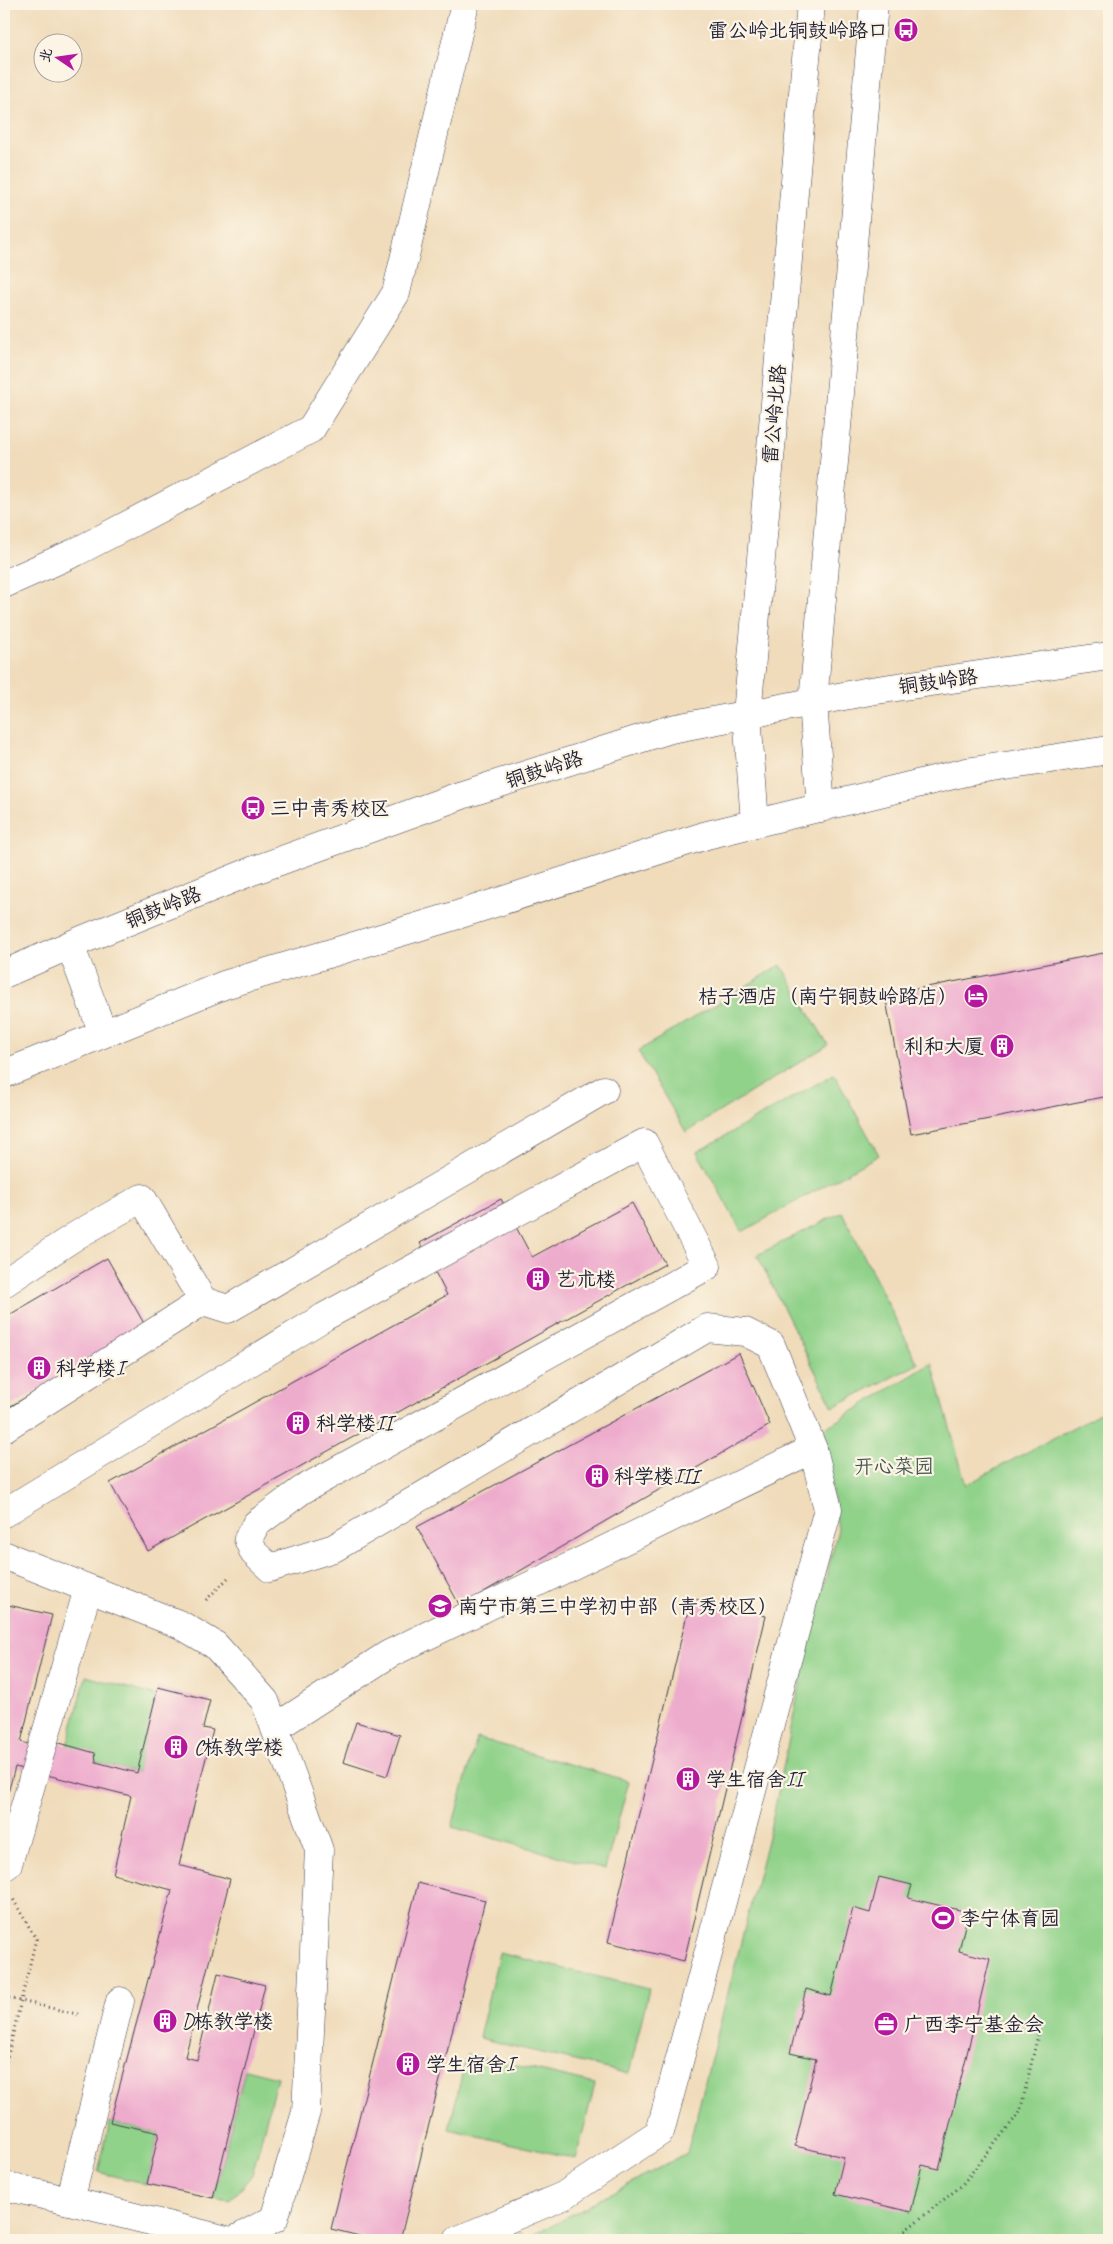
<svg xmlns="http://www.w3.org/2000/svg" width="1113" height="2244" viewBox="0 0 1113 2244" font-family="Caveat,'LXGW WenKai TC',sans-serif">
  <rect width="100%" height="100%" fill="#fcf5e5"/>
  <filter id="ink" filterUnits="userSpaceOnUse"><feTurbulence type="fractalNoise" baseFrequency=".02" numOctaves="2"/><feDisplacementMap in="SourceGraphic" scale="10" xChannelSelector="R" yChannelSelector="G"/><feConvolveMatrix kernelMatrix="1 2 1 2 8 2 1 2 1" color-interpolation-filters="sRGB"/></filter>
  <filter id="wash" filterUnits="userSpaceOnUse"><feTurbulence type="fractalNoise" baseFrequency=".0096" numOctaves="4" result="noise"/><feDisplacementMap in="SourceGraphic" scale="20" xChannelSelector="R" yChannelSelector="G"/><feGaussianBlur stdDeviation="1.12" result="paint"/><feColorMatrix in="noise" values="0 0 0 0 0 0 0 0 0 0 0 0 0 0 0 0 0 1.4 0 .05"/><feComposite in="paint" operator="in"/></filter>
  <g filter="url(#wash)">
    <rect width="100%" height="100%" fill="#f0dcbb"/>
    <g fill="#90d28a" stroke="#597a62">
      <path d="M781,965L828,1045L686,1132L638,1051Z"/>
      <path d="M834,1074L879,1155L742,1232L697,1152Z"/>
      <path d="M842,1212L918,1364L833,1407L757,1255Z"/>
      <path d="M932,1363L966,1485L1109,1408V2240H504L521,2233L527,2238L687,2153L773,1817L801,1679L838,1529L822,1430Z"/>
      <path d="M86,1676L157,1696L137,1773L96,1762L67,1746Z"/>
      <path d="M477,1738L629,1781L605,1869L452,1827Z"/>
      <path d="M499,1953L649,1989L629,2074L479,2038Z"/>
      <path d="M467,2054L595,2084L576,2159L449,2129Z"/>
      <path d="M245,2069L277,2077L252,2175L229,2201L213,2198Z"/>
      <path d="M110,2122L159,2133L147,2184L98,2172Z"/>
    </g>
    <g id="blocks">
      <g fill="#eeaccd">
        <path d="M1109,952V1096L911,1134L885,995Z"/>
        <path d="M501,1199L532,1257L632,1203L665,1264L148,1551L110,1483L447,1295L420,1243Z"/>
        <path d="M107,1258L146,1327L4,1410V1318Z"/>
        <path d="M739,1353L770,1425L460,1606L417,1527Z"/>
        <path d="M691,1598L766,1616L684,1961L608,1942Z"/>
        <path d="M4,1604L52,1615L21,1742L49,1749L56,1742L95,1753L96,1762L137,1773L158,1687L210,1700L203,1728L213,1730L179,1865L230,1879L185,2057L197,2060L218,1973L265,1985L213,2198L147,2184L159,2133L110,2122L172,1890L113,1874L131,1796L15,1767L4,1808Z"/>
        <path d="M356,1722L400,1735L387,1776L343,1762Z"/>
        <path d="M879,1877L912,1885L908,1898L968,1912L959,1951L990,1959L939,2169L922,2165L911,2212L835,2194L844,2157L795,2146L816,2059L790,2053L806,1989L831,1996L853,1908L870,1913Z"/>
        <path d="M418,1883L485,1900L400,2240H376L331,2229Z"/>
      </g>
    </g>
  </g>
  <g filter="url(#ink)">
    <use href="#blocks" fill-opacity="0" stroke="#413e4e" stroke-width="1"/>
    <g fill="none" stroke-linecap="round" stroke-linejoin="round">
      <defs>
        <g id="minor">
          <path d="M4,584L76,552L311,429L396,293L465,4"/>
          <path d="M821,808L813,702L874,4"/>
          <path d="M755,823L747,714L811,4"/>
          <path d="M4,1283L77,1235L142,1198L203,1301L4,1428"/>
          <path d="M203,1301L228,1309L604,1090"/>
          <path d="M4,1513L324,1317L644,1143L707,1266L302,1490L256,1524L248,1539L254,1553L270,1568L334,1548L707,1328L745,1332L771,1345L813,1449L828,1509L660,2132L563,2196L458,2240"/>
          <path d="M4,1558L6,1556L181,1625L215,1645L265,1701L319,1850L306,2112L274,2219L235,2240"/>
          <path d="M275,1728L389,1654L813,1449"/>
          <path d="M4,1867L8,1864L88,1589"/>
          <path d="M4,2186L70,2201L227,2240"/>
          <path d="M70,2201L120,2001"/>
        </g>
        <g id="major">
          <path d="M70,945L103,1033"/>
          <path d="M4,974L77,942L252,871L462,795L671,729L870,691L1109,656"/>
          <path d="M4,1074L224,985L451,917L707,835L966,772L1109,750"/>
        </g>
      </defs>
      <use href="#minor" stroke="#413e4e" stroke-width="29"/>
      <use href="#major" stroke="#413e4e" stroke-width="29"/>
      <g stroke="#413e4e" stroke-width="3" stroke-dasharray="1 4" stroke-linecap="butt">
        <path d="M206,1600L230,1576"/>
        <path d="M4,1997L81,2015"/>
        <path d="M4,2071L36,1939L13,1899"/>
        <path d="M893,2240L961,2186L1020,2112L1041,2022"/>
      </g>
      <use href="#minor" stroke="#fff" stroke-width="28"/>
      <use href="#major" stroke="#fff" stroke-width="28"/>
    </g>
  </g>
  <defs>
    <symbol id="bus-disc" viewBox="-11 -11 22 22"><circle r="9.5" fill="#b5179e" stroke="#fcf5e5"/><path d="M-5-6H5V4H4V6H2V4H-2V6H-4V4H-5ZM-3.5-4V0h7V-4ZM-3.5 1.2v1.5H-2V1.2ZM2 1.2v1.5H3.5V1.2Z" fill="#fff"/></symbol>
    <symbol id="hotel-disc" viewBox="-11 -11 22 22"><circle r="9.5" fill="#b5179e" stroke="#fcf5e5"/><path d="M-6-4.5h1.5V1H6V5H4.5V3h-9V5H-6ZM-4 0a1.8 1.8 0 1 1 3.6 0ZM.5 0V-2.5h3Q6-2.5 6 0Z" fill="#fff"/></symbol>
    <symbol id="building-disc" viewBox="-11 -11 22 22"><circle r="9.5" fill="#b5179e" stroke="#fcf5e5"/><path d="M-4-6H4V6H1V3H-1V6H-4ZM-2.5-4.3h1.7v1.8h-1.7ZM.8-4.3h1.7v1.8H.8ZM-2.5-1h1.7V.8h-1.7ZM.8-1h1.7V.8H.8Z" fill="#fff"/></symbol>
    <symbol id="school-disc" viewBox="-11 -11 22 22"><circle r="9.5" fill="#b5179e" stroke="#fcf5e5"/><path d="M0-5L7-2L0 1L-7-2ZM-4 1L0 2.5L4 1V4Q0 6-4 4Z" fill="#fff"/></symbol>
    <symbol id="stadium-disc" viewBox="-11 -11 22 22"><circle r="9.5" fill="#b5179e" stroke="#fcf5e5"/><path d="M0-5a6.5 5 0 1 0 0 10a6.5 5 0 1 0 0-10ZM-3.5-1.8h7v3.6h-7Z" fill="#fff"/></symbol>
    <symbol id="office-disc" viewBox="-11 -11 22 22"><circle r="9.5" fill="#b5179e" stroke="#fcf5e5"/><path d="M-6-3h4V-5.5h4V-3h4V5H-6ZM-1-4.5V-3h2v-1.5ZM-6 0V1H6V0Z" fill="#fff"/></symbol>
  </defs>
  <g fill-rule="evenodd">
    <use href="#bus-disc" x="892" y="16" width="28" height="28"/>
    <use href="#bus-disc" x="239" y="794" width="28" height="28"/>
    <use href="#hotel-disc" x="962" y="982" width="28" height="28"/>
    <use href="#building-disc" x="988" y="1032" width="28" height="28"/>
    <use href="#building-disc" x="524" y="1265" width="28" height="28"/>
    <use href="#building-disc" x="25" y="1354" width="28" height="28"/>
    <use href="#building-disc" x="284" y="1409" width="28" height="28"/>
    <use href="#building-disc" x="583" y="1462" width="28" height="28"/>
    <use href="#school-disc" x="426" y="1592" width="28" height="28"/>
    <use href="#building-disc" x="162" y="1733" width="28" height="28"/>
    <use href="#building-disc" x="674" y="1765" width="28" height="28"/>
    <use href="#stadium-disc" x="929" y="1904" width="28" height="28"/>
    <use href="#building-disc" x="151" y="2007" width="28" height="28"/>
    <use href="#office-disc" x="872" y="2010" width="28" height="28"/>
    <use href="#building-disc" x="394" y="2050" width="28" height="28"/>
  </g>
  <g text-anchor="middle" stroke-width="4.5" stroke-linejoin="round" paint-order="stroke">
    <g font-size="20" fill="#22223b" stroke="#fcf5e5" text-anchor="start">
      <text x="888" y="37" text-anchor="end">雷公岭北铜鼓岭路口</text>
      <text x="270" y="815">三中青秀校区</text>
      <text x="958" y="1003" text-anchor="end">桔子酒店（南宁铜鼓岭路店）</text>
      <text x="984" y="1053" text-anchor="end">利和大厦</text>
      <text x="556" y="1286">艺术楼</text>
      <text x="56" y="1375">科学楼I</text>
      <text x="316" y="1430">科学楼II</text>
      <text x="614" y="1483">科学楼III</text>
      <text x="458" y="1613">南宁市第三中学初中部（青秀校区）</text>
      <text x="194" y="1754">C栋教学楼</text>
      <text x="706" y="1786">学生宿舍II</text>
      <text x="960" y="1925">李宁体育园</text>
      <text x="182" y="2028">D栋教学楼</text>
      <text x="904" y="2031">广西李宁基金会</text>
      <text x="426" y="2071">学生宿舍I</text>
    </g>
    <g font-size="20" fill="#22223b" stroke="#fcf5e5">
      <text transform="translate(774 414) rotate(-85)" y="7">雷公岭北路</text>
      <text transform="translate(938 681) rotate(-8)" y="7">铜鼓岭路</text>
      <text transform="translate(544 769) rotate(-18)" y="7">铜鼓岭路</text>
      <text transform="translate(163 907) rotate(-22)" y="7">铜鼓岭路</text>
    </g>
    <g font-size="20" fill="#435753" stroke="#fcf5e5">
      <text x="894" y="1473">开心菜园</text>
    </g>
  </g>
  <rect width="1113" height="2244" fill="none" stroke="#fcf5e5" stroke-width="20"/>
  <g transform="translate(58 58) rotate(283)"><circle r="24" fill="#fcf5e5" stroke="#a5a1a1"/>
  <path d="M0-4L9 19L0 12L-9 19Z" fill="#b5179e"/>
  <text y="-8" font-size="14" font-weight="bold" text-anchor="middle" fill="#22223b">北</text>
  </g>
</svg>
